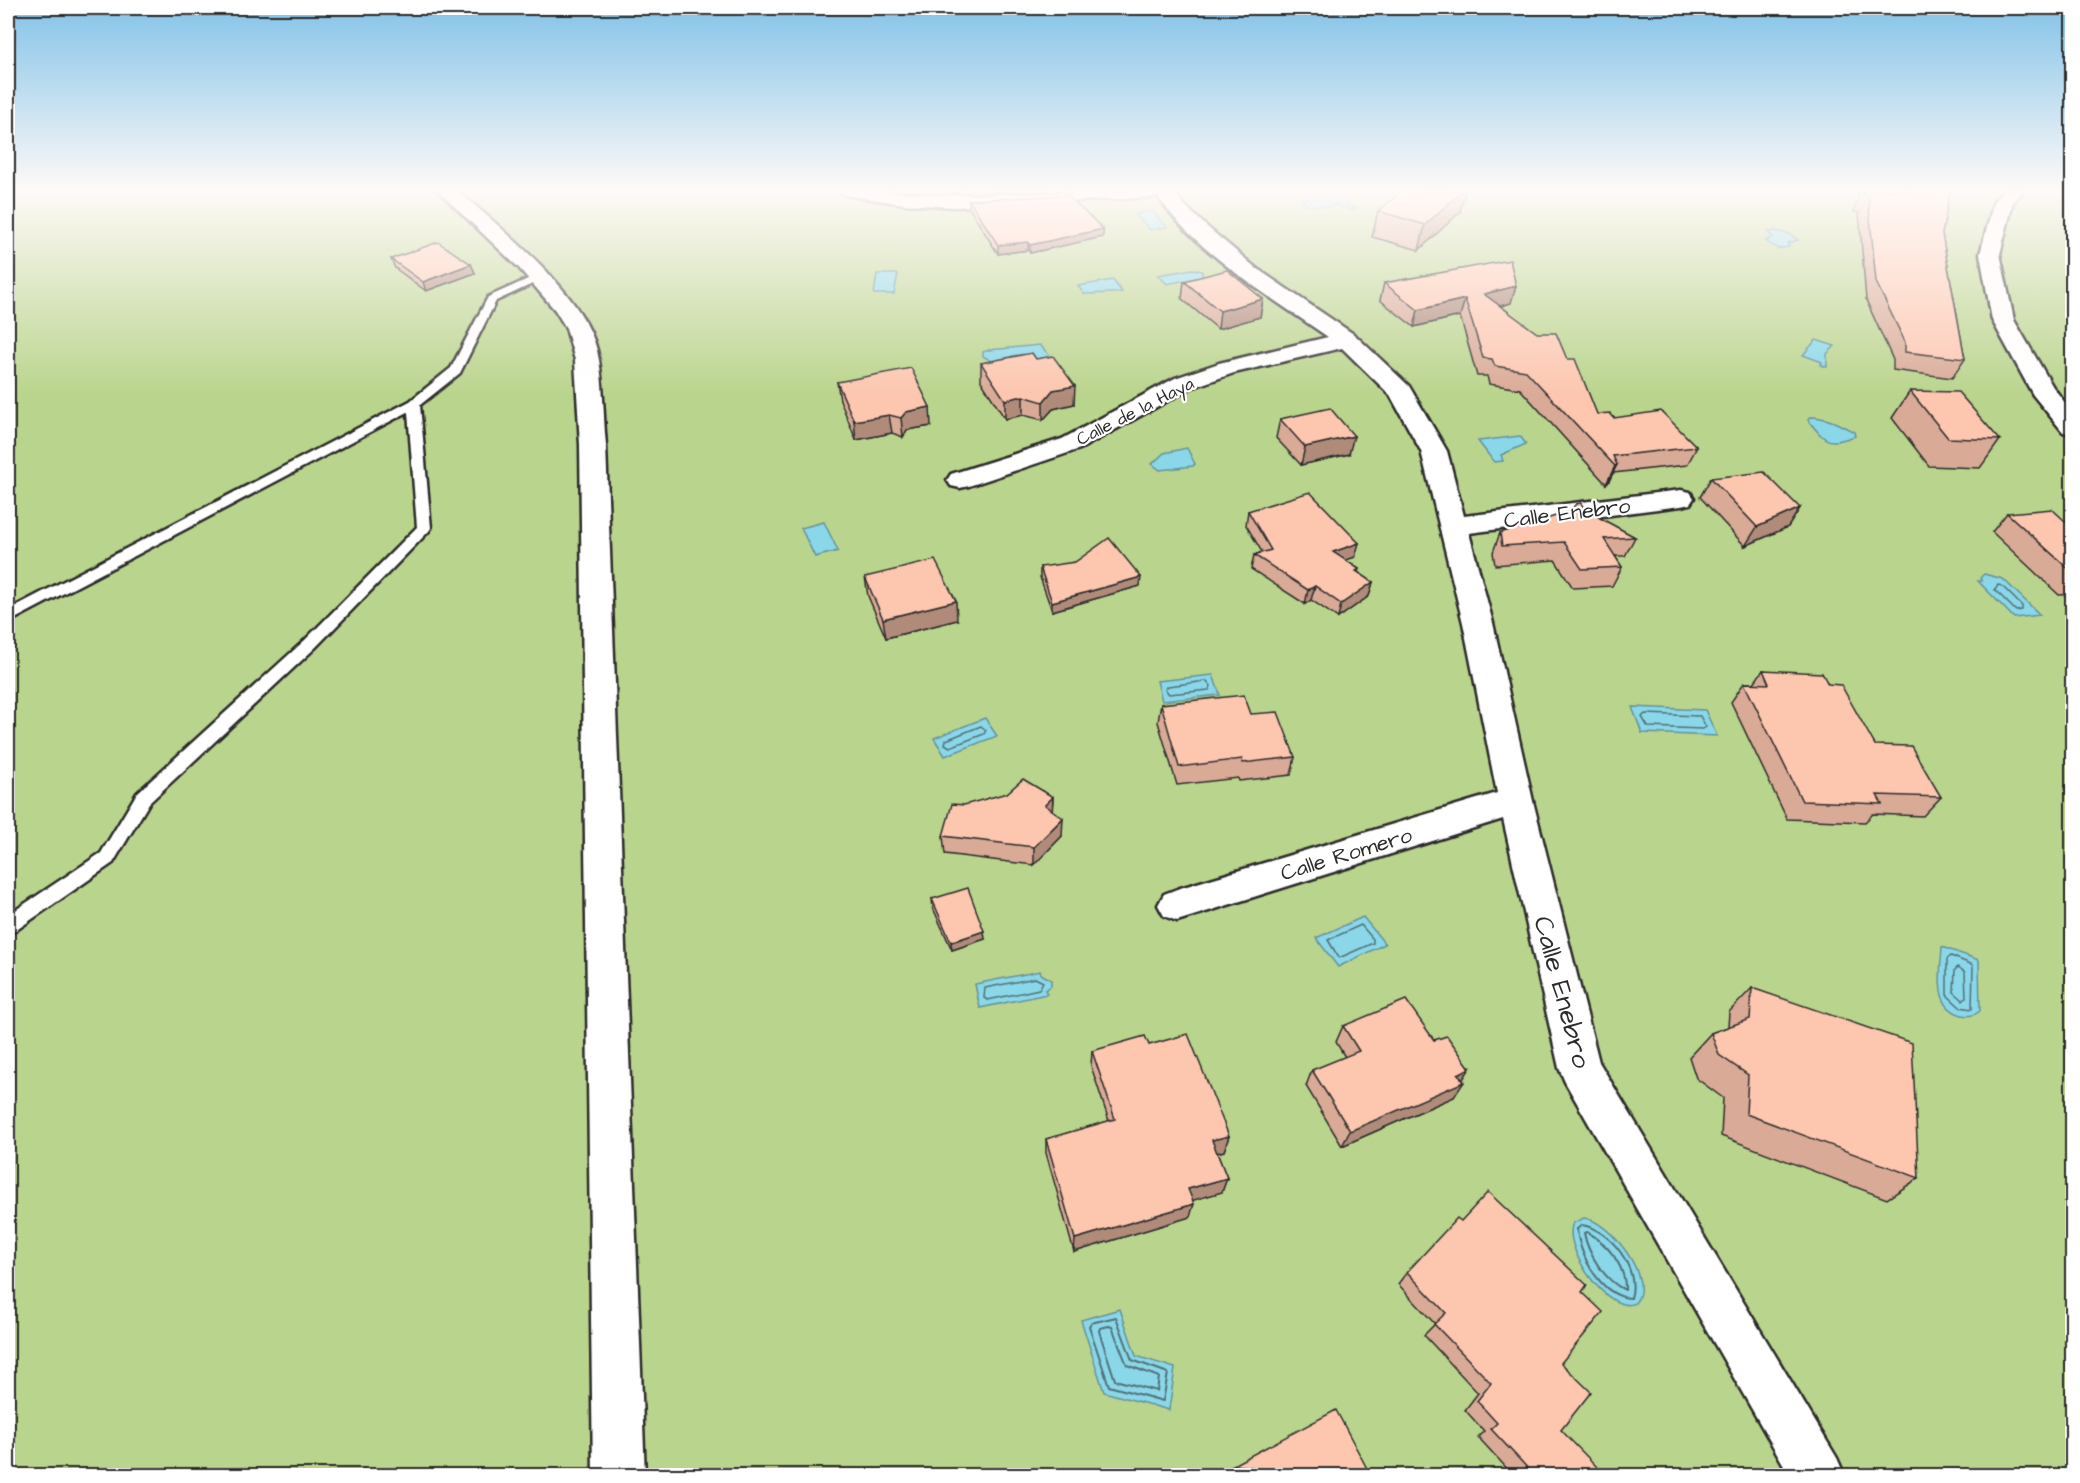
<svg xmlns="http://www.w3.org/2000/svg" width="2080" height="1483" viewBox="0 0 2080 1483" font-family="'Architects Daughter',sans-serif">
  <rect width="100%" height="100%" fill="#fef4ef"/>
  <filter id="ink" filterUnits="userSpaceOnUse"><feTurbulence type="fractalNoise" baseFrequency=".0167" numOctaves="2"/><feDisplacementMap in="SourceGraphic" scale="12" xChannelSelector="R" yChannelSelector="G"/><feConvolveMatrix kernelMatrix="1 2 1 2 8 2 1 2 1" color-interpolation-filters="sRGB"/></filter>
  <g filter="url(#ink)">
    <rect fill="#b9d48c" stroke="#72805c" stroke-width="1.5" x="8" y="190" width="2064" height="1285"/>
    <g fill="#89d7e8" stroke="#63929c" stroke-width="1.5">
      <path d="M1323,193L1338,195L1347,206L1357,209L1349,210L1334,204L1331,207C1321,204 1311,209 1302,202L1310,196Z"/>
      <path d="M1152,211L1167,227L1150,230L1135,214Z"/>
      <path d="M1775,231L1790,234L1798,240L1788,243L1789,247L1778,249L1766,241L1773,237L1767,232Z"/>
      <path d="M1193,269L1202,271V277L1167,284L1158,275Z"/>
      <path d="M877,274H898L894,294H874Z"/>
      <path d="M1113,280L1122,292C1110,294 1097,293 1084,294L1078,286Z"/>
      <path d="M1816,340L1835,346L1827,354V367L1821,365L1822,362L1803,355Z"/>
      <path d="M1040,345L1049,355L1048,358L1031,362L1023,354L1012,356L996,364L983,356V352L989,350Z"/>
      <path d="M1810,417C1827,417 1839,424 1854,432L1855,436C1827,446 1826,442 1808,420Z"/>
      <path d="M1520,436L1526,444L1501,455L1503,461L1494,462L1478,441Z"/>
      <path d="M1187,448L1195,464L1193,466L1160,470L1152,464L1164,453Z"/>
      <path d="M824,522L838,551L815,557L801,528Z"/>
      <path d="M1984,574L2003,579L2040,615L2014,618L1978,581H1982L1980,578Z"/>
      <path d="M1213,675L1220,695L1162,701L1157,681Z"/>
      <path d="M1632,707L1705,710L1717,736L1642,733Z"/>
      <path d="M985,718L997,736L945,756L934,738Z"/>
      <path d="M1363,917L1385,944L1338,967L1316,938Z"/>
      <path d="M1942,947L1979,960L1980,1011C1975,1015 1969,1017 1962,1015C1932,1007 1941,970 1942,947Z"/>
      <path d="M1040,971L1041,974L1051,980V986L1045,990L1047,994L980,1008L975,984Z"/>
      <path d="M1584,1218C1610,1221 1656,1280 1635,1303C1608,1316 1561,1246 1573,1223Z"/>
      <path d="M1120,1309L1136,1356L1175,1368L1169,1410L1104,1392L1081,1320Z"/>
    </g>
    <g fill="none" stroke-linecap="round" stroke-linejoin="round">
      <g stroke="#517077" stroke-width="1.5">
        <path d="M1998,585L2002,586L2022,606V610L2016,611L1995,590Z"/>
        <path d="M1207,681L1211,686L1209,690L1169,694L1165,689L1168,686Z"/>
        <path d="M1645,714L1700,716L1706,727L1703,729L1648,727L1642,717Z"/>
        <path d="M981,726L986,730L984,734L950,747L945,744L946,740Z"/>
        <path d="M1361,925L1373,939V943L1339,958L1328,940Z"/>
        <path d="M1951,956L1973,965L1972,1009L1960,1007L1947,995V959Z"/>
        <path d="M1958,967L1965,972L1966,997L1963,1000L1954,992L1955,970Z"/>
        <path d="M1035,978L1043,982L1039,989L988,1000L984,998L985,988Z"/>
      </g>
      <g stroke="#517077" stroke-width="2">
        <path d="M1582,1225C1611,1230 1640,1269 1631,1298C1601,1297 1579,1255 1577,1229Z"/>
        <path d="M1587,1232C1607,1243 1626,1266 1625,1290C1605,1281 1588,1254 1584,1233Z"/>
        <path d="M1116,1317L1132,1360L1168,1373L1163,1401L1109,1386L1089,1326L1091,1323Z"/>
        <path d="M1109,1326L1112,1327L1127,1365L1159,1377L1157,1391L1115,1380L1099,1331L1100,1328Z"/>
      </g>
      <defs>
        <path id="lane" d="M539,274L543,275V279L496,301L460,373L420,405L431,528L429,531L315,648L149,803L113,863L15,931L8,933V915L101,853L137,793L305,640L417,527L408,412L13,620L8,621V610L410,401L451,368L488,297Z"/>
        <g id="street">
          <path d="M840,190C879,189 917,195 956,195C1028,195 1100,190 1173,190L1183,204L1206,226L1256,268L1355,335L1409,386L1447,451L1464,516L1681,490L1690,492L1694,498L1690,504L1681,506L1469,533L1493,623L1533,801L1599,1062L1837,1458L1845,1476H1790L1565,1082L1559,1068L1503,819L1177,921L1164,916L1158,905L1164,894L1177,889L1497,793L1463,623L1421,451L1390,395L1342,348L1234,373L1191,388L1080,449L969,486L960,488L951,486L947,480L951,474L1062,439L1175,378L1219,363L1328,337C1271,297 1199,255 1158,197L954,207L904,204L850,196L843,194Z"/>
          <path d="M2004,190H2024L2013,202L2000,254L2014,320L2053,387L2072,412V434L2063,432L2033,395L1992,320L1980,254L1994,201Z"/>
        </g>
        <path id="secondary" d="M437,190H457C501,229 582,291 597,350C604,380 603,414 606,445L645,1476H593L580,445L575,360L566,328L555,310L519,268Z"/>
      </defs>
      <use href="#lane" stroke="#2b2b2b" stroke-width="5"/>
      <use href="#street" stroke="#2b2b2b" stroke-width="5"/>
      <use href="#secondary" stroke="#2b2b2b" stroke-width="5"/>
      <use href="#lane" fill="#fff" fill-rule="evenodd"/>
      <use href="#street" fill="#fff" fill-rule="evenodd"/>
      <use href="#secondary" fill="#fff" fill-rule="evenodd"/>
    </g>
    <g fill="#d9aa96" stroke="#2b2b2b" stroke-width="1.5">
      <path d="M957,190H1053V191L959,193Z"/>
      <path d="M1860,190H1950L1942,234L1965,359L1952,378L1893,370V360L1866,300L1859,213L1854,212Z"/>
      <path d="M969,200L1103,229V237L1030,253L1028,250L998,254L969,208Z"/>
      <path d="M1378,211L1460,212L1419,250L1372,237Z"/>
      <path d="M391,259L471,264L475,273L426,291L395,268Z"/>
      <path d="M1184,281L1263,299L1260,317L1218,329L1182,299Z"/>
      <path d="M1384,283L1511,303L1501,306L1567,359L1597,414L1614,418L1697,447L1687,465L1613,473L1608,483L1606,484L1520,389L1489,384L1487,376H1477L1460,316L1414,327L1380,300Z"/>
      <path d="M1036,359L1074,404L1053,409L1043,420L1023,415L1005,419L981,381V363Z"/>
      <path d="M837,382L931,426L907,430L903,437L892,433L856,440L840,400Z"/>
      <path d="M1910,391L2000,440L1980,468L1929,466L1892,418Z"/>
      <path d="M1280,419L1349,454L1301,465L1276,438Z"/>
      <path d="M1711,478L1800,508L1788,527L1745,546L1700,497Z"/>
      <path d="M1585,510L1635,537L1625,556H1615L1622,567L1612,586L1573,588L1555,560L1495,565L1493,552L1500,533Z"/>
      <path d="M1248,511L1355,557L1345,560L1359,569L1358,572L1373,582L1369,596L1338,618L1311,600L1305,604L1251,569L1254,555L1262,552L1246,525Z"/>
      <path d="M2007,513L2065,521L2073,520V594L2059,595L1992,532Z"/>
      <path d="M1040,567L1140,586L1052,611L1040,577Z"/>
      <path d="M865,577L957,620L886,638L868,596Z"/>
      <path d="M1763,670L1828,684L1875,745L1941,797L1923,816L1873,814L1865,822L1787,819L1731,702L1744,683H1754Z"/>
      <path d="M1161,704L1251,714L1295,757L1291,775L1239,781L1238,778L1177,785L1158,722Z"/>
      <path d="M1053,797L1052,811L1062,836L1034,865L945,854L943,836L964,805Z"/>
      <path d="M932,899L985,939L952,950L933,908Z"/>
      <path d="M1752,988L1919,1178L1887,1199L1721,1136L1723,1098L1696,1078L1689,1057L1711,1033L1728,1027L1729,1012Z"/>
      <path d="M1343,1026L1462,1080L1454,1097L1342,1146L1306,1086L1312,1070L1345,1057L1336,1042Z"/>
      <path d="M1149,1045L1229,1136L1224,1151L1217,1153L1227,1178L1222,1192L1192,1200L1190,1217L1074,1252L1046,1153V1139L1109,1121L1091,1066L1092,1051Z"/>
      <path d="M1461,1221L1582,1292L1561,1363V1430L1592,1476H1514L1478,1437L1484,1431L1465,1410L1478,1393L1424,1335L1435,1324L1398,1284L1407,1272Z"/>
      <path d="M1233,1465L1371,1476L1245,1470L1230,1469Z"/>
    </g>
    <g fill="#b08b7a" stroke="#2b2b2b" stroke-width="1.5">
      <path d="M1463,190H1466L1460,212L1419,250L1425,225Z"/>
      <path d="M1103,229V237L1030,253V245Z"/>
      <path d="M1028,242V250L998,254V245Z"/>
      <path d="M471,264L475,273L426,291L423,282Z"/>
      <path d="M1516,286L1511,303L1479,311L1484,294Z"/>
      <path d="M1263,299L1260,317L1218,329L1220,311Z"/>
      <path d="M1465,299L1460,316L1414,327L1418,310Z"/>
      <path d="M1075,386L1074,404L1053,409L1043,420V402L1053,390Z"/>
      <path d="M1023,396V415L1005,419V400Z"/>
      <path d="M930,407L931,426L907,430L903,437L901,418L906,412Z"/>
      <path d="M889,415L892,433L856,440L854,421Z"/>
      <path d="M1354,436L1349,454L1301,465L1305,447Z"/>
      <path d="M1617,465L1608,483L1606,484L1615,466Z"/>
      <path d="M1800,508L1788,527L1745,546L1757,527Z"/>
      <path d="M1359,543L1355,557L1329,566L1333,552Z"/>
      <path d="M1141,577L1140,586L1052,611V602Z"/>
      <path d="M1373,582L1369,596L1338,618L1341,604Z"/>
      <path d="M1315,586L1311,600L1305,604L1308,590Z"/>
      <path d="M956,601L957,620L886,638L883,619Z"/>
      <path d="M1053,797L1052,815L1045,805Z"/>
      <path d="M1063,818L1062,836L1034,865V847Z"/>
      <path d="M984,931L985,939L952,950L951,942Z"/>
      <path d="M1470,1068L1460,1084L1464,1082L1454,1097L1342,1146L1350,1131Z"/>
      <path d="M1229,1136L1224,1151L1208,1155L1212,1140Z"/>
      <path d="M1227,1178L1222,1192L1184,1203L1188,1189Z"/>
      <path d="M1194,1204L1190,1217L1074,1252L1075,1239Z"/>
    </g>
    <g fill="#fcc6af" stroke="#2b2b2b" stroke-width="1.5">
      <path d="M1403,190H1463L1425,225L1378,211Z"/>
      <path d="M1864,190H1950L1942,234L1965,359L1905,352V342L1876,282L1868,196L1863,195Z"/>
      <path d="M1067,195L1103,229L1030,245L1028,242L998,245L969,200Z"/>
      <path d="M438,242L471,264L423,282L391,259Z"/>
      <path d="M1510,260L1516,286L1484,294L1537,333H1556L1567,359H1575L1597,414L1610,413L1614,418L1661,411L1697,447L1613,456L1617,465L1615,466L1526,371L1495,366L1492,359L1483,358L1465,299L1418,310L1384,283Z"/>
      <path d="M1227,270L1263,299L1220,311L1184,281Z"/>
      <path d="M1032,353L1036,359L1053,356L1075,386L1053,390L1043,402L1023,396L1005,400L981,363Z"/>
      <path d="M911,368L930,407L906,412L901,418L889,415L854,421L837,382Z"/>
      <path d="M1910,391L1958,392L2000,440L1948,438Z"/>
      <path d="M1330,408L1354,436L1305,447L1280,419Z"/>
      <path d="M1764,472L1800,508L1757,527L1711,478Z"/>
      <path d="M1310,492L1359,543L1333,552L1359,569L1356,571L1373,582L1341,604L1315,586L1308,590L1254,555L1271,550L1248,511Z"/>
      <path d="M1581,503L1585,510L1635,537L1604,539L1622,567L1582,569L1564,542L1502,546L1500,533L1569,512L1576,504Z"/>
      <path d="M2052,509L2065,521L2073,520V573L2007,513Z"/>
      <path d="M1109,538L1141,577L1052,602L1040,567L1075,562Z"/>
      <path d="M935,560L956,601L883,619L865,577Z"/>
      <path d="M1763,670L1822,673L1828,684L1841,685L1875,745L1911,746L1941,797L1877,795L1882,804L1802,801L1744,683L1769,684Z"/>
      <path d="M1244,695L1251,714L1278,712L1295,757L1243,763L1242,759L1179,767L1161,704Z"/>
      <path d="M1023,779L1053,797L1045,805L1063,818L1034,847L943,836L952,804L964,805L1007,793Z"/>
      <path d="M968,888L984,931L951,942L932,899Z"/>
      <path d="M1752,988L1912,1043L1919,1178L1746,1114L1748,1075L1719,1055L1711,1033L1750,1019Z"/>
      <path d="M1406,1000L1434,1040L1447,1036L1470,1068L1458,1074L1464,1082L1350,1131L1312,1070L1359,1051L1343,1026Z"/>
      <path d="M1188,1034L1229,1136L1212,1140L1227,1178L1188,1189L1194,1204L1075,1239L1046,1139L1115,1119L1092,1051L1145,1036L1149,1045Z"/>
      <path d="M1488,1192L1587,1285L1582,1292L1603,1312L1561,1363L1591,1392L1561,1430L1598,1468L1592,1476H1535L1491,1429L1497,1423L1477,1401L1491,1383L1434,1324L1446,1313L1407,1272L1457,1218L1461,1221Z"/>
      <path d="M1336,1410L1371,1476H1236L1251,1467L1233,1465Z"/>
    </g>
  </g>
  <linearGradient id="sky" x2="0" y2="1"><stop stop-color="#82c2e8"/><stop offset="0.48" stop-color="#fffaf8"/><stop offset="1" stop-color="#fffaf8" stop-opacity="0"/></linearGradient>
  <rect width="2080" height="397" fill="url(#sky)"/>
  <g text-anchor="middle" stroke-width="4.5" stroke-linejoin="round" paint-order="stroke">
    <g font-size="18" fill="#2b2b2b" stroke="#fff">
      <text transform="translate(1135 411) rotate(-27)" y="6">Calle de la Haya</text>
    </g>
    <g font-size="22" fill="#2b2b2b" stroke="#fff">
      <text transform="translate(1567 512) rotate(-7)" y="8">Calle Enebro</text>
      <text transform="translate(1346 853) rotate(-17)" y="8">Calle Romero</text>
    </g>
    <g font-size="27" fill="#2b2b2b" stroke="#fff">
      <text transform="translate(1563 992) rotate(75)" y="9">Calle Enebro</text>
    </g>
  </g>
  <rect width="2080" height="1483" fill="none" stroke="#fff" stroke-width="30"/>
  <rect x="15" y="15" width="2050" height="1453" fill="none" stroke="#2b2b2b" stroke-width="2" filter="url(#ink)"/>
</svg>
